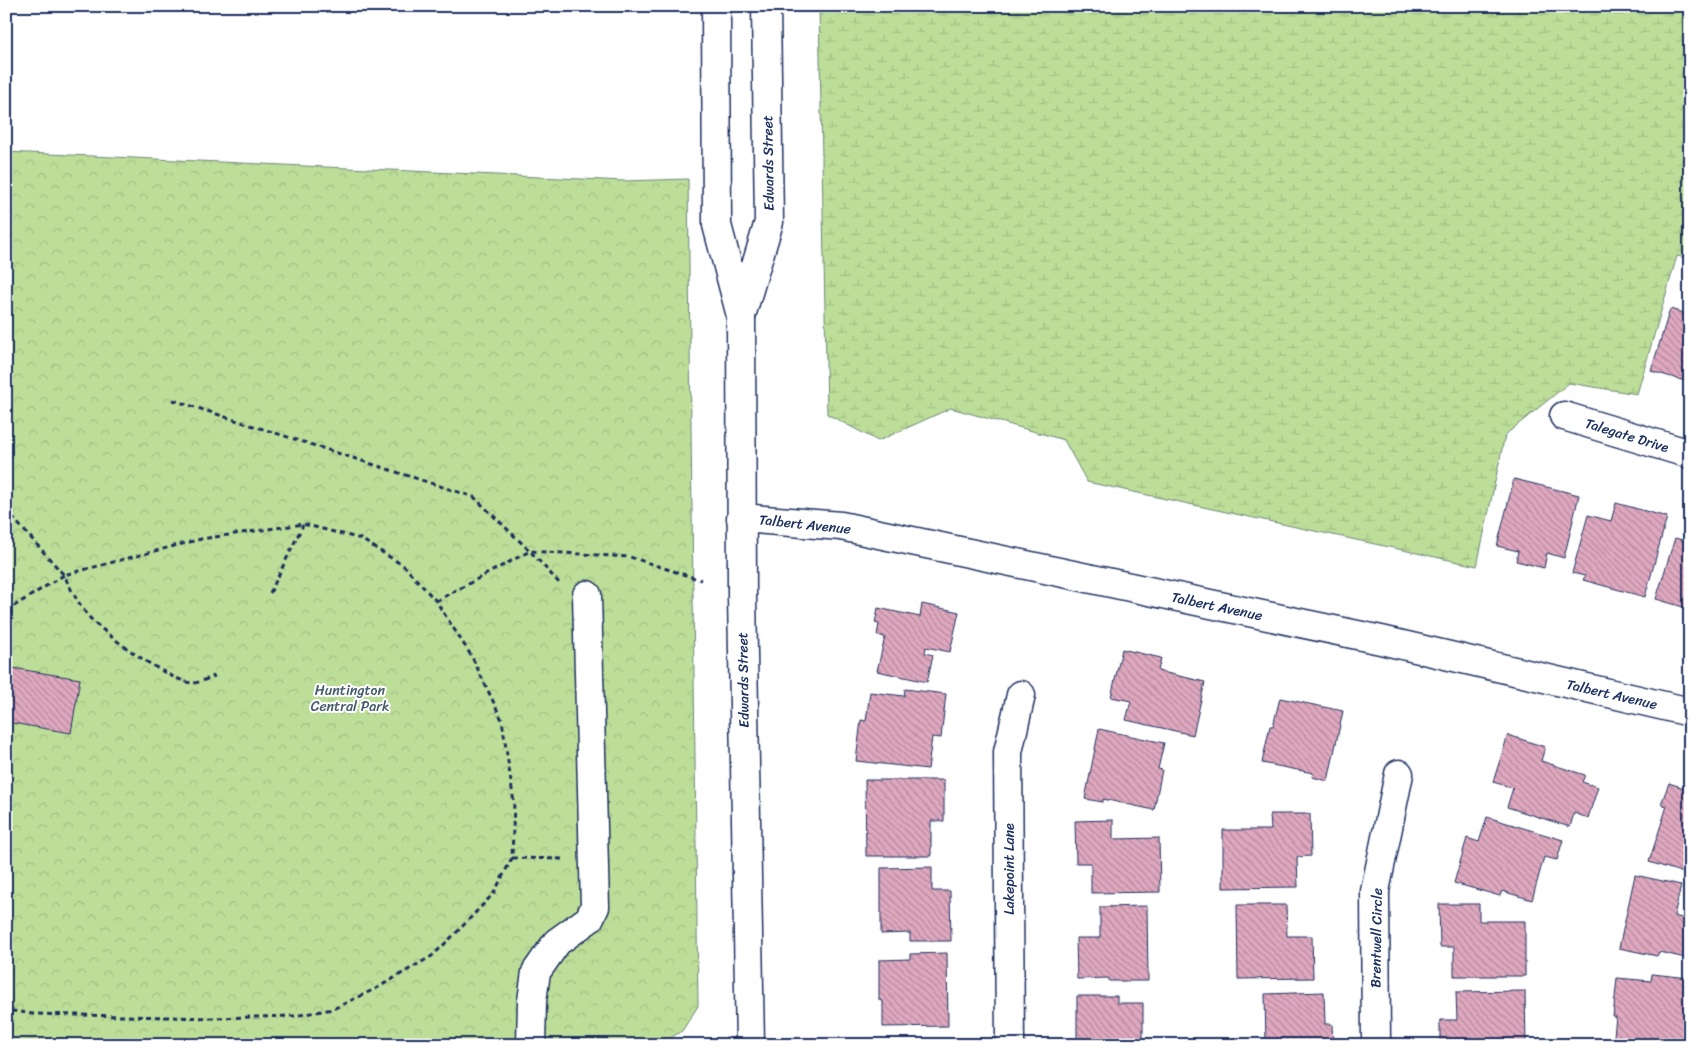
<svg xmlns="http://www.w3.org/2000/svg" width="1696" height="1051" viewBox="0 0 1696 1051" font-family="Sriracha,sans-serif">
  <defs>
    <pattern id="forest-crowns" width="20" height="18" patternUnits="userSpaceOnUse" patternTransform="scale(1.25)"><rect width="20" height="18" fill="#bdde98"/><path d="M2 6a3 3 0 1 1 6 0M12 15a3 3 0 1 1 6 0" fill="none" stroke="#a2bf85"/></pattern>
    <pattern id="wetland-marsh" width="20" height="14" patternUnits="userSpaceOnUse" patternTransform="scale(1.25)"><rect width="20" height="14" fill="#bdde98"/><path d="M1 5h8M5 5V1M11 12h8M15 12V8" fill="none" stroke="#a2bf85"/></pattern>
    <pattern id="building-back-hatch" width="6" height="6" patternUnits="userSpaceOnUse" patternTransform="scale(1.25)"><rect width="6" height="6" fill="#dfa8be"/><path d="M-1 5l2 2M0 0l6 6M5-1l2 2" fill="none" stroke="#b4899e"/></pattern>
  </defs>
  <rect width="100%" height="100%" fill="#fff"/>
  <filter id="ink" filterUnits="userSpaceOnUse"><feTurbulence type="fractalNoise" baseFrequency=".02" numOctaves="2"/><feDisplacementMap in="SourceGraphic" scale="10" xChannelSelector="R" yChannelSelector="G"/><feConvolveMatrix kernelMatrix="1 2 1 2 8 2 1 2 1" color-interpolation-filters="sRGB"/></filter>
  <g filter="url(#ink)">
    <path fill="url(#forest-crowns)" stroke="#6c867b" d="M6,152L624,181L688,179L698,1006L682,1031L659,1045H6Z"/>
    <path fill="url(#wetland-marsh)" stroke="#6c867b" d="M819,6H1690V259L1677,256L1637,394L1569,383L1505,435L1477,566L1087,482L1064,440L951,408L878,441L827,414Z"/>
    <g fill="url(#building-back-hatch)" stroke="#1b2f5e">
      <path d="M1670,309L1690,315V368H1688L1685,381L1651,371Z"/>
      <path d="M1514,479L1579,495L1564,558L1547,553L1544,568L1516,561L1518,551L1497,546Z"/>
      <path d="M1616,503L1667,517L1645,597L1583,580L1585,576L1572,573L1588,515L1611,521Z"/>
      <path d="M1675,538L1690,542V609L1656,599Z"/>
      <path d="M922,604L959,612L950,652L926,647L925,653L933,655L927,682L877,671L885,637L877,635L879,624L875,623L878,608L920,617Z"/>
      <path d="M1122,649L1161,658L1158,671L1205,682L1193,735L1126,720L1131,701L1111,697Z"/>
      <path d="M6,667L80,679L71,733L6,722Z"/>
      <path d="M905,689L946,694L941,738L932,737L928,769L856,761L861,720L866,721L870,692L904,696Z"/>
      <path d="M1280,698L1343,711L1328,781L1312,777L1313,773L1262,763L1270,726H1273Z"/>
      <path d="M1099,729L1164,743L1158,769L1162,770L1154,810L1103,799V802L1085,799Z"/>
      <path d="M1508,735L1545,747L1541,761L1585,775L1582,782L1598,787L1588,818L1574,813L1570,827L1507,807L1513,788L1493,782Z"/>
      <path d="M865,780H944V821H931V856H866Z"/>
      <path d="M1669,783L1690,790V875L1649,862L1667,806L1661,804Z"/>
      <path d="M1270,814H1310L1311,856L1297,857L1298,887L1223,888V830H1271Z"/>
      <path d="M1487,817L1563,840L1557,860L1544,857L1532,900L1502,891L1500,896L1454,883L1467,838L1479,842Z"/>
      <path d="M1113,820V839L1159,838L1160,892L1091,893V863H1076L1075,821Z"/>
      <path d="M932,867V891H950L951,941H910V933L881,934V868Z"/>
      <path d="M1635,875L1681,885L1674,916L1690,920V959L1659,952L1657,956L1619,948Z"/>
      <path d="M1439,904H1479V921H1525V976H1454V947H1440Z"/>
      <path d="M1237,905H1286L1287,936H1312L1313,978L1238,979Z"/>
      <path d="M1147,906L1148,981H1109V978L1077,979L1076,938H1100V907Z"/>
      <path d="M947,953L948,1026L883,1027V1001L879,1000V960L910,959V954Z"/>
      <path d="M1652,974L1690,978L1683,1045H1613L1616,1017H1613L1617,978L1651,981Z"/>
      <path d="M1525,991L1526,1045H1440V1020H1457L1456,992Z"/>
      <path d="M1324,992L1325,1024H1332L1333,1045H1266L1265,994Z"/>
      <path d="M1077,996H1117V1003H1143V1045L1077,1044Z"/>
    </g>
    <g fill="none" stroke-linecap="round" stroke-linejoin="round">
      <defs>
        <g id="minor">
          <path d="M1564,416L1690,454"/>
          <path d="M741,518L841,526L1381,640L1690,712"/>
          <path d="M531,1045L532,1001L536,972L557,942L589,919L595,907L587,595"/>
          <path d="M1010,1045L1008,752L1021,695"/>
          <path d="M1376,1045L1375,891L1399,774"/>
        </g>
        <g id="major">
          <path d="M716,6L717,225L741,316L742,596L750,1045"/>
          <path d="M741,316L769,222L766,6"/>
        </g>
      </defs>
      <use href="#minor" stroke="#1b2f5e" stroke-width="31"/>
      <use href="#major" stroke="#1b2f5e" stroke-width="31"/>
      <g stroke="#1b2f5e" stroke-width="3" stroke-dasharray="5 4" stroke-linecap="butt">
        <path d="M173,400L474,497L530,551L561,585"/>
        <path d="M6,510L64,575L201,539L303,524L361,539L404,566L436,601L472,657L502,720L514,803L512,858L494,893L458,931L432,956L377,988L333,1009L294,1016L214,1018L33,1014L6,1010"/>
        <path d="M270,593L303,525"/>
        <path d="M436,601L530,551L630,557L701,580"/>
        <path d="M6,611L64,575C71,590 79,605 90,618C106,635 170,682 193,683C199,683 208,678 215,676"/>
        <path d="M512,858L564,859"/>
      </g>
      <use href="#minor" stroke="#fff" stroke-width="28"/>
      <use href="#major" stroke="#fff" stroke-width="28"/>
    </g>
  </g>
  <g text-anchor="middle" stroke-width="4" stroke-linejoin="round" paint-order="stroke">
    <g font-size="14" fill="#1b2f5e" stroke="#fff">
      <text transform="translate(768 163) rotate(-91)" y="5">Edwards Street</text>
      <text transform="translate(1627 435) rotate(17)" y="5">Talegate Drive</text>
      <text transform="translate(805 524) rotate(6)" y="5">Talbert Avenue</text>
      <text transform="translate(1217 606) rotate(12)" y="5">Talbert Avenue</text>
      <text transform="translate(743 680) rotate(-91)" y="5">Edwards Street</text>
      <text transform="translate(1612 694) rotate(13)" y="5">Talbert Avenue</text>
      <text transform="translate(1009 869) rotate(-90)" y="5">Lakepoint Lane</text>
      <text transform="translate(1376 938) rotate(-89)" y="5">Brentwell Circle</text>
    </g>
    <g font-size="14" fill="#445b6c" stroke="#fff">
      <text x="350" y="695">Huntington<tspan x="350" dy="16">Central Park</tspan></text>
    </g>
  </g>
  <rect width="1696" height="1051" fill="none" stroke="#fff" stroke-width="25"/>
  <rect x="12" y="12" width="1671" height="1026" fill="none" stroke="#1b2f5e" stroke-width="2" filter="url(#ink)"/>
</svg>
